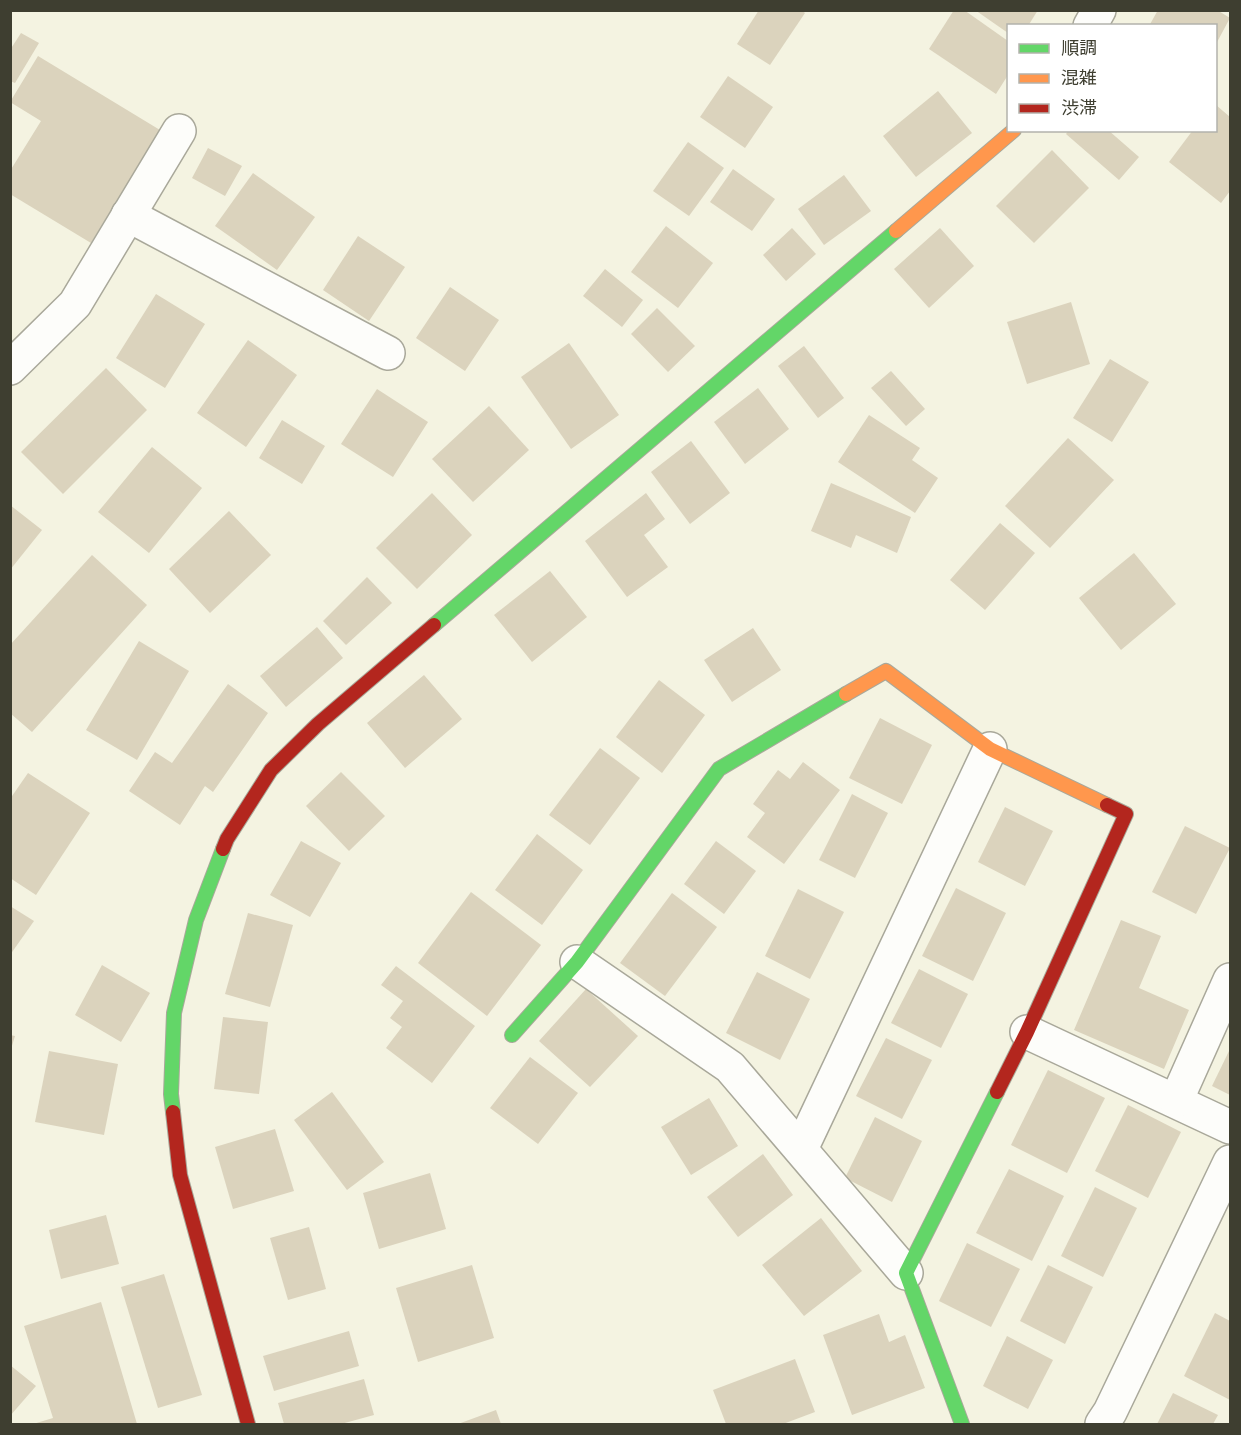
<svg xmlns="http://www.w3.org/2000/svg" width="1241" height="1435" viewBox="0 0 1241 1435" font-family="Cabin,'Noto Sans JP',sans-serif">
  <rect width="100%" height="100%" fill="#f4f3e1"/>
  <g fill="#dbd3bd">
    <path d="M759,10H801L805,13L770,65L737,44Z"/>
    <path d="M954,10H964L1008,41V75L996,94L929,49Z"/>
    <path d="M975,10H1038L1028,26H1008V33Z"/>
    <path d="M1158,10H1217L1230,18L1216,44V26H1149Z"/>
    <path d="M21,33L39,43L15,83L10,81V50Z"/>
    <path d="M38,56L160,130L91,243L10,194V171L41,121L10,102Z"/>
    <path d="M728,76L773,107L745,148L700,117Z"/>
    <path d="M938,91L972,133L916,177L883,136Z"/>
    <path d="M1216,105L1230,117V191L1221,203L1169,162L1193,130H1216Z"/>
    <path d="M1069,130H1108L1139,157L1119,180L1066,134Z"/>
    <path d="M688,142L724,168L689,216L653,191Z"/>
    <path d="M208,148L242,166L225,196L192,178Z"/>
    <path d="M1052,150L1089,188L1034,243L996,206Z"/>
    <path d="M733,169L775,199L752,231L710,202Z"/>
    <path d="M253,173L315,217L277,270L215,226Z"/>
    <path d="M844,175L871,211L824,245L798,209Z"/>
    <path d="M666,226L713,263L678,308L631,272Z"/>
    <path d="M792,228L816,254L786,281L763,255Z"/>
    <path d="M940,228L974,266L929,308L894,269Z"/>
    <path d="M358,236L405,267L369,321L323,290Z"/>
    <path d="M605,269L643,300L622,327L583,296Z"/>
    <path d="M450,287L499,320L465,371L416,338Z"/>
    <path d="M156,294L205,324L165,388L116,358Z"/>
    <path d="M1071,302L1090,364L1027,384L1007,322Z"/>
    <path d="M657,308L695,346L668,372L631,334Z"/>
    <path d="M248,340L297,375L246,447L197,413Z"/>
    <path d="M569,343L619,415L571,449L521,377Z"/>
    <path d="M804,346L844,398L818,418L778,366Z"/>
    <path d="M1110,359L1149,382L1112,442L1073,418Z"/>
    <path d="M106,368L147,410L63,494L21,452Z"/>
    <path d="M891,371L925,409L906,426L871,388Z"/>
    <path d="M758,388L789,429L745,464L714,422Z"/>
    <path d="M377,389L428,422L393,477L341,444Z"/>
    <path d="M489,406L529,450L473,502L432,459Z"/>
    <path d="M869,415L920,448L912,460L938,478L915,513L838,462Z"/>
    <path d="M282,420L325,446L302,484L259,458Z"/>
    <path d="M1068,438L1114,480L1050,548L1005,506Z"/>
    <path d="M691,441L730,493L690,524L651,472Z"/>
    <path d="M152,447L202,488L149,553L98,512Z"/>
    <path d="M831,483L911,517L897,553L856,535L851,548L811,531Z"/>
    <path d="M432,493L472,535L417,589L376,548Z"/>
    <path d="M646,493L665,519L644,535L668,567L627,597L585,541Z"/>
    <path d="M10,505L42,530L10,570Z"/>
    <path d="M229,511L271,555L210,613L169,569Z"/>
    <path d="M1000,523L1035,553L985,610L950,580Z"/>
    <path d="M1134,553L1176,604L1121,650L1079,598Z"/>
    <path d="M92,555L147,605L32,732L10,713V645Z"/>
    <path d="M550,571L587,617L532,662L494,615Z"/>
    <path d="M367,577L392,603L346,645L323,621Z"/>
    <path d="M317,627L343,658L286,707L260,676Z"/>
    <path d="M753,628L781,670L732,702L704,660Z"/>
    <path d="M139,641L189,671L137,760L86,730Z"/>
    <path d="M424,675L462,719L405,768L367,723Z"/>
    <path d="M659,680L705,715L662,773L616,737Z"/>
    <path d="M228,684L268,713L213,792L205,786L180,825L129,791L155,752L172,763Z"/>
    <path d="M880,718L932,745L902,804L849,778Z"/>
    <path d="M600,748L640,778L590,845L549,815Z"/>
    <path d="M803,762L840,790L784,864L747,837L765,813L753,804L778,770L790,779Z"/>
    <path d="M341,772L385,816L349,851L306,806Z"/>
    <path d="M28,773L90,813L36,895L10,878V799Z"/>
    <path d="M852,794L888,813L855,878L819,860Z"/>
    <path d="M1005,807L1053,831L1025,886L978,862Z"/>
    <path d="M1185,826L1230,848L1196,914L1152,892Z"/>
    <path d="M537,834L583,870L542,925L495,890Z"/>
    <path d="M301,841L341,863L310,917L270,895Z"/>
    <path d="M716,841L756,871L724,914L684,884Z"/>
    <path d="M956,888L1006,913L973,981L922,956Z"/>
    <path d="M798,889L844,912L810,979L765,956Z"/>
    <path d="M471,892L541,945L487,1016L418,963Z"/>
    <path d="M672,893L717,927L665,996L620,963Z"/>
    <path d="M10,906L34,921L10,955Z"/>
    <path d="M248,913L293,925L270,1007L225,994Z"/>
    <path d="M1121,920L1161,936L1139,988L1189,1010L1164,1069L1074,1030Z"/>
    <path d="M102,965L150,993L121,1042L75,1015Z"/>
    <path d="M396,966L475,1026L432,1083L386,1048L402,1027L390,1018L403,1001L381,985Z"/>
    <path d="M919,969L968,994L941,1048L891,1023Z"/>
    <path d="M757,972L810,999L780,1060L726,1033Z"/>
    <path d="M586,989L638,1036L590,1087L539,1041Z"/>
    <path d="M223,1017L268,1022L259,1094L214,1089Z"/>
    <path d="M10,1035L15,1036L11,1049H10Z"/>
    <path d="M886,1038L932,1060L902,1119L856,1096Z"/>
    <path d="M1230,1049V1095L1212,1086Z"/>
    <path d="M49,1051L118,1064L104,1135L35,1122Z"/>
    <path d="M530,1057L578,1093L538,1144L490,1108Z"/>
    <path d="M1048,1070L1105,1098L1067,1173L1011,1145Z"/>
    <path d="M332,1092L384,1162L347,1190L294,1120Z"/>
    <path d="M709,1098L738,1146L691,1175L661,1127Z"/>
    <path d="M1128,1105L1181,1132L1148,1198L1095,1171Z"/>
    <path d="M875,1117L922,1141L892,1202L845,1178Z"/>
    <path d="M275,1129L294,1191L233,1209L215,1147Z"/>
    <path d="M763,1154L793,1195L738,1237L707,1197Z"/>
    <path d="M1009,1169L1064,1196L1032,1261L976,1233Z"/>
    <path d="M430,1173L446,1229L379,1249L363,1193Z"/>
    <path d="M1095,1187L1137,1208L1103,1277L1061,1256Z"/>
    <path d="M106,1215L119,1264L61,1279L49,1230Z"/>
    <path d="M821,1218L862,1271L804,1316L762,1265Z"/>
    <path d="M309,1227L326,1289L288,1300L270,1238Z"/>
    <path d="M967,1243L1020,1269L991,1327L939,1301Z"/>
    <path d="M472,1265L494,1338L418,1362L396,1288Z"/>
    <path d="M1048,1265L1093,1287L1065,1344L1020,1321Z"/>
    <path d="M164,1274L202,1395L158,1408L121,1287Z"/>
    <path d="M101,1302L137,1424H33L53,1418L24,1326Z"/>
    <path d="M1215,1313L1230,1321V1400L1184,1376Z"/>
    <path d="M879,1314L889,1342L905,1335L925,1388L852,1415L823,1335Z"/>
    <path d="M349,1331L359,1366L274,1391L263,1356Z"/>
    <path d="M1007,1336L1053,1360L1028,1409L983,1386Z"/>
    <path d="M795,1359L815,1412L783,1424H726L713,1390Z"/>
    <path d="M10,1365L36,1386L10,1416Z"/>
    <path d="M364,1379L374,1415L341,1424H284L278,1403Z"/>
    <path d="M1173,1393L1218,1415L1213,1424H1157Z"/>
    <path d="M496,1410L501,1424H458Z"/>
  </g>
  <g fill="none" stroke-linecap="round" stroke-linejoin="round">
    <defs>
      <g id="street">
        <path d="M1090,26L1099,10"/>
        <path d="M128,215L388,353"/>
        <path d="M10,368L75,304L179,131"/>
        <path d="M577,962L730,1067L906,1273"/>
        <path d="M1027,1032L1230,1127"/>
        <path d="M1176,1101L1230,980"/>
        <path d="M801,1149L990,749"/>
        <path d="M1102,1424L1110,1412L1230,1162"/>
      </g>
      <g id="fast">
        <path d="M434,625L896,231"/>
        <path d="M512,1035L577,962L719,769L846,694"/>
        <path d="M173,1112L171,1094L174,1013L196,920L223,849"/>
        <path d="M962,1424L906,1273L997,1092"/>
      </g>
      <g id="slow">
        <path d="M896,231L1014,130"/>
        <path d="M846,694L886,671L990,749L1107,805"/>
      </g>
      <g id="jam">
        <path d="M223,849L227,839L271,770L318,724L434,625"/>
        <path d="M997,1092L1027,1032L1126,814L1107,805"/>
        <path d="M173,1112L180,1175L248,1424"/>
      </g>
    </defs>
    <use href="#street" stroke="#a9a89a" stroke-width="36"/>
    <use href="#fast" stroke="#a9a89a" stroke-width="16"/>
    <use href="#slow" stroke="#a9a89a" stroke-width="16"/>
    <use href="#jam" stroke="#a9a89a" stroke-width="16"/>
    <use href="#street" stroke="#fdfdfa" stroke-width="33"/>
    <use href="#fast" stroke="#63d668" stroke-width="14"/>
    <use href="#slow" stroke="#ff974d" stroke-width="14"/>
    <use href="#jam" stroke="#b3261e" stroke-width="14"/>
  </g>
  <rect width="1241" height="1435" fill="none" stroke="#3e3e30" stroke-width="24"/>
  <rect x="1007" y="24" width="210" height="108" fill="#ffffff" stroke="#b2b2ac" stroke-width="1.5"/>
  <rect x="1019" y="44" width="30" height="9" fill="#63d668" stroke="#b2b2ac" stroke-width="1.5"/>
  <text x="1061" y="54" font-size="18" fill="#3e3e30">順調</text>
  <rect x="1019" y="74" width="30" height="9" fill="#ff974d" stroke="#b2b2ac" stroke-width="1.5"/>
  <text x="1061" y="84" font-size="18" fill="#3e3e30">混雑</text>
  <rect x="1019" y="104" width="30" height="9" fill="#b3261e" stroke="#b2b2ac" stroke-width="1.5"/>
  <text x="1061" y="114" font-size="18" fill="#3e3e30">渋滞</text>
</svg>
